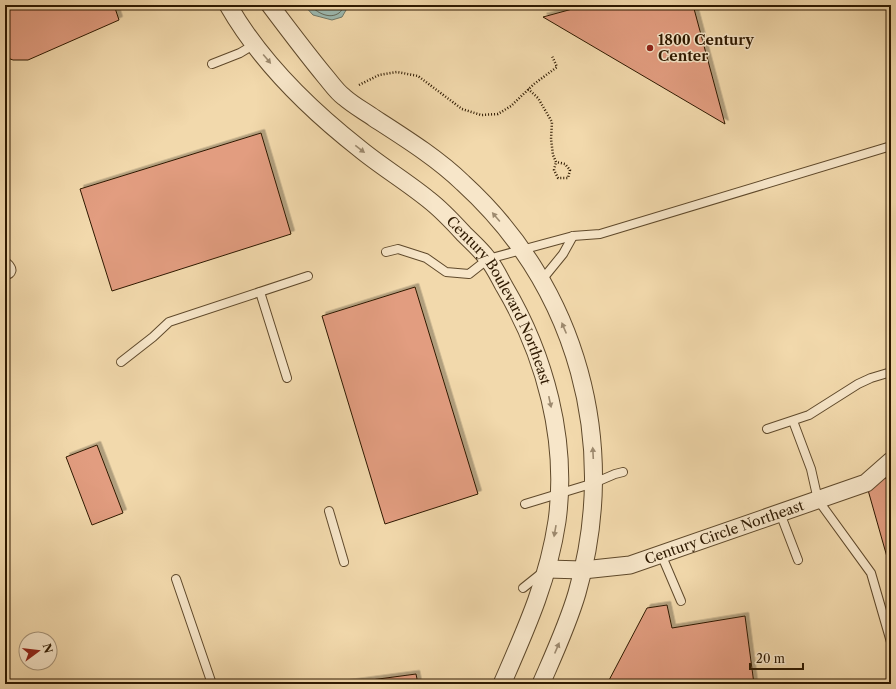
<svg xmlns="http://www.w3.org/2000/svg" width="896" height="689" viewBox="0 0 896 689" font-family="'Libre Caslon Text',serif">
  <defs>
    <filter id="shadow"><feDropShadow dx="3.5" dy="-3.5" stdDeviation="0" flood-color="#0004"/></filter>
  </defs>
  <rect width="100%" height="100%" fill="#f2d9ac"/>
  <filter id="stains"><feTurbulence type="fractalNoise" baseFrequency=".005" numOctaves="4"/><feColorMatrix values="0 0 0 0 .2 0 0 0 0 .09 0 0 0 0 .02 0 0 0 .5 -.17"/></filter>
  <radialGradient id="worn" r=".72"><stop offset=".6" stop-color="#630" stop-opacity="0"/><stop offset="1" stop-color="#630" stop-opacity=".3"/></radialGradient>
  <path fill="#9cb9b0" stroke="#70796a" d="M304,5H349L342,17L332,20L313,15Z"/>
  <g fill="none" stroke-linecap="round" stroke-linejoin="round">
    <path stroke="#656958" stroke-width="1" d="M310,5C316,12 329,20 339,13C341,12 343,7 345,5"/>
  </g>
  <g fill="#e29d80" stroke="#2e1900" filter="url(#shadow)">
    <path d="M5,5H114L119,20L28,60H13L5,57Z"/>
    <path d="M587,5H693L725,124L543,17Z"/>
    <path d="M261,133L291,234L112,291L80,189Z"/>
    <path d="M415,287L478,494L385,524L322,316Z"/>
    <path d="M97,445L123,513L92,525L66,457Z"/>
    <path d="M891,477V571L866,483Z"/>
    <path d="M667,605L672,628L745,616L754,684H607L647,608Z"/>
    <path d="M416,674L418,684H341Z"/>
  </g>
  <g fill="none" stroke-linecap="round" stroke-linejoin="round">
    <defs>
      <g id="lane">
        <path d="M212,64L240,53L255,44"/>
        <path d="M386,252L398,249L426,258L446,272L469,274L488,259L573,236L600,234L891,146"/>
        <path d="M541,281L563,254L573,236"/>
        <path d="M260,292L287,378"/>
        <path d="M121,362L153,337L169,322L308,276"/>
        <path d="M793,421L811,469L818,500L871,573L891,642"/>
        <path d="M767,429L809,415L858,384L871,378L891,372"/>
        <path d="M525,504L594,483L615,474L623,472"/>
        <path d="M329,511L344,562"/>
        <path d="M780,513L798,560"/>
        <path d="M661,554L681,601"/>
        <path d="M176,579L212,684"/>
        <path d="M523,588L543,572"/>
      </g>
      <g id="street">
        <path id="s1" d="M228,5C260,61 309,109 360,149C382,167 407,182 429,200C442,210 453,222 464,234C472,242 480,249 487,258C494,266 499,277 504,286C545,355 568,440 557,521C548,581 526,629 502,684"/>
        <path d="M270,5C288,29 306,53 325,76C331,83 337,92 344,97C353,105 364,111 374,118C405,138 437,158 463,183C578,288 620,444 577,593C568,624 554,654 541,684"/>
        <path d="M5,267L7,270"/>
        <path id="s2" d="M547,569L583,570L630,565L866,483L891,461"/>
      </g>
    </defs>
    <use href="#lane" stroke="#5f492b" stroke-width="10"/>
    <use href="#street" stroke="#5f492b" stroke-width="19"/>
    <g stroke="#2e1900" stroke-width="2.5" stroke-dasharray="1 2" stroke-linecap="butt">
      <path d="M359,85L379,75L397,72L418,76L462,109L481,115L498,114L511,106L534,84L557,67L552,56"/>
      <path d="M528,89L538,98L552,122L551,139L553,155L556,162L565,164L570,170L568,178H558L554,170L556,162"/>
    </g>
    <use href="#lane" stroke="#f7e6c9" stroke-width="8"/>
    <use href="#street" stroke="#f7e6c9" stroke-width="17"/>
  </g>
  <defs><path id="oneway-solid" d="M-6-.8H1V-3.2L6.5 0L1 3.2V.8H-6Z"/></defs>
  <g fill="#9d8a6f">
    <use href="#oneway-solid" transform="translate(267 59) rotate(50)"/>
    <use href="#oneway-solid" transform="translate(360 149) rotate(38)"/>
    <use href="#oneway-solid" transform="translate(496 217) rotate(-130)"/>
    <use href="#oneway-solid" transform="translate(564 328) rotate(-113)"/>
    <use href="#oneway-solid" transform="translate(550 402) rotate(78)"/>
    <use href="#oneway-solid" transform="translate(593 453) rotate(-93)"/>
    <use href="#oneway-solid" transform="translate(555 531) rotate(100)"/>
    <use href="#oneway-solid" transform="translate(557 648) rotate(-67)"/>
  </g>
  <circle fill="#8f2418" stroke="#f7e6c9" stroke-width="1.5" cx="650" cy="48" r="4"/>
  <g text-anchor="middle" stroke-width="3" stroke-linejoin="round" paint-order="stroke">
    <g font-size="14" font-weight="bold" fill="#2e1900" stroke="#f7e6c9" text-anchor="start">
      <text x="658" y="45">1800 Century<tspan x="658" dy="16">Center</tspan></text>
    </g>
    <g font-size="14" fill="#2e1900" stroke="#f7e6c9">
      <text dy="5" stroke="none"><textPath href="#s1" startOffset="407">Century Boulevard Northeast</textPath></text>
      <text dy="5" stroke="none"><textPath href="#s2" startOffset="183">Century Circle Northeast</textPath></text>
    </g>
  </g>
  <rect width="896" height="689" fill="none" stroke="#f2d9ac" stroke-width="20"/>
  <rect x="6" y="6" width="884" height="677" fill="none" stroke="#2e1900" stroke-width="2"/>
  <rect x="10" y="10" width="876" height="669" fill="none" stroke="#2e1900"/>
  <g transform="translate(38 651) rotate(75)"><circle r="19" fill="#f7e6c9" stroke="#a79479"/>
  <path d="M0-3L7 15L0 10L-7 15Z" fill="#8f2418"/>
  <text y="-6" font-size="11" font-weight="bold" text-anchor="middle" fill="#2e1900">N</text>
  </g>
  <path d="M750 663v6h53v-6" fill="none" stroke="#2e1900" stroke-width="2"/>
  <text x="756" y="663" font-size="12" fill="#2e1900" stroke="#f7e6c9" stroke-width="3" paint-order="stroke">20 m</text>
  <rect width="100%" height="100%" filter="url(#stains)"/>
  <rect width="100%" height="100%" fill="url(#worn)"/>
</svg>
